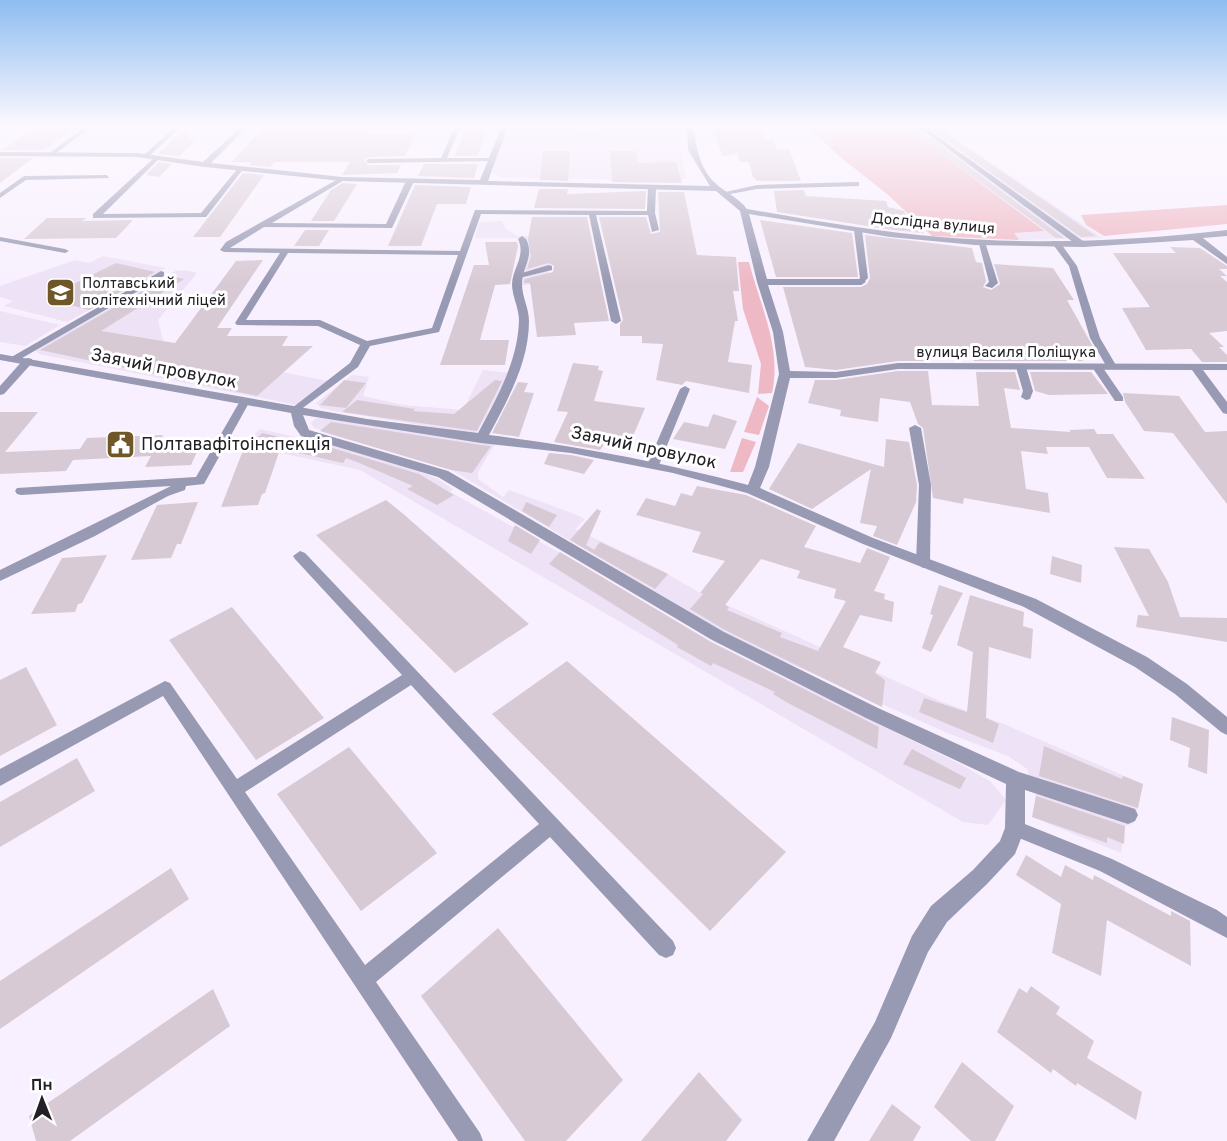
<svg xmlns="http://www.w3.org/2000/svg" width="1227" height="1141" viewBox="0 0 1227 1141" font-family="Overpass,sans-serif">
  <rect width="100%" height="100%" fill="#f8f0fe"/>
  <g fill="#ede2f6">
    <path d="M597,126H676L686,178L679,181L500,177L491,172L507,129L572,128V131H597Z"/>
    <path d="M904,126H936L1103,238L1019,240L1013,232L1043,231Z"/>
    <path d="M502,221L506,229L517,236H540L549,258L548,284L522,285L524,238H475L479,222Z"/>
    <path d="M103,256L166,268L67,322L4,306L13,301L0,297V286L75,260L89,263Z"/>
    <path d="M185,270L197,273L158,320L165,349L328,381L297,405L39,354L35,350L175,271Z"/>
    <path d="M0,311L60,325L25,346L0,342Z"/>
    <path d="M483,370L511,373L476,434L335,411L321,408L316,403L352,375L369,377L363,396L403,405L463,410Z"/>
    <path d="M321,417L495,444L478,472V479L503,497L509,490L577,515L585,519L575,529L659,569L700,593L940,701L1001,723L1143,784L1134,823L1125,826L1121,853L1032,817L1036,796L1027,769L1008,756L950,734L736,640L442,464L314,428L311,423L316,418Z"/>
    <path d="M260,429L371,454L438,479L453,489L450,492L582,565L710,641L964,766L991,782L1006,800L988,825L963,822L360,470L243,445Z"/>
  </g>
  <g fill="#eeb8c4">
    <path d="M807,126H904L1044,231L1014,233L1019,240L932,236L887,194L839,156Z"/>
    <path d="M1227,205V224L1104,236L1086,225L1081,215Z"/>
    <path d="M738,262H749C760,306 782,347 772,393L758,394L761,364L743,309Z"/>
    <path d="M757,397L769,406L759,435L744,432Z"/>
    <path d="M742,438L756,442L743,472H730Z"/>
  </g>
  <g fill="#d8cad4" fill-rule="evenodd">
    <path d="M37,126H77L44,150H2Z"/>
    <path d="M265,126H372L368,133H416L405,156L369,157L364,160L369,165H401L397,173L342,175L350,162H274L270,167L249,165L252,162H232Z"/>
    <path d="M466,126H488L478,156H455Z"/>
    <path d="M711,126H761L765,140H773L777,149H789L801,181H757L753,177L749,162H740L737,153L723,156Z"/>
    <path d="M904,126H915L1064,238H1056Z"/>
    <path d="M926,126H936L1096,236L1081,237Z"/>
    <path d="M182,130L194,142L179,156L158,154Z"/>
    <path d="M543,151H570L568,181L540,180Z"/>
    <path d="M610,151H636L637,163L676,162L682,183L612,182Z"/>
    <path d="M0,158H33L0,183Z"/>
    <path d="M159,162L172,164L159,177L146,175Z"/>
    <path d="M424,164H478L474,178L418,176Z"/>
    <path d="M243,173L264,175L220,237H193Z"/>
    <path d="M343,183L357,184L334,221H311L331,190Z"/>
    <path d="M415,185L471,187L466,204H437L421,246H388Z"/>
    <path d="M539,189H568L567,194L646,191L645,209L534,208Z"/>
    <path d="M804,190L806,196L886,201L888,207L904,211L915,227L925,229L923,233L893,230L777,212L774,191Z"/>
    <path d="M658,192H684L697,255L736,257L739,291H733L738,321H735L728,362L752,365L749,393L686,381L682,385L656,380L663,344L642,343V336H620V324L623,320L599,217H646L651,234L660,232Z"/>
    <path d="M532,217H587L609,321L574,323L576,335L537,337L530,283H524L525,279L553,272L554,266L548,263L527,269L531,256L528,239Z"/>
    <path d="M47,218H86L82,221L133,220L116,238L24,239Z"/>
    <path d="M760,220L852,233L858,277H776Z"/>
    <path d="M305,230H329L319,246H294Z"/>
    <path d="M865,235L972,248L976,262L982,263L986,281L983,287L991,290L1000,284L994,264L1053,268L1074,300H1067L1097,354H1078L1083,361H974L973,356H925L927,361H898L836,370L805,367L783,287H861L867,284L870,278Z"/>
    <path d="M485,242H517L518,246L510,284L495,285L480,340H509L505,365H440L474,265H489Z"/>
    <path d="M1170,247L1200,248L1227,266V269H1219L1227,276H1220L1227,282V331L1209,333L1224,347H1219L1227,355V362H1202L1191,349L1146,350L1122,308L1150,307L1113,253H1176Z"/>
    <path d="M263,260L217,328H232L227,336H288L282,346H313L257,396L40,350L165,278L166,275L184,279L101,331L175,343L236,261Z"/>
    <path d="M116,263L155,272L89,310L45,298Z"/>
    <path d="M573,363L599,366L598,370L603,371L594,401L645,408L630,443L608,439L600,450L554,442L568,412L557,411Z"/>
    <path d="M898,371H928L932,405L979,406L976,372H1015L1020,390L1004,388L1011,428L1071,432L1069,430L1094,429L1097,434H1113L1145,479L1107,478L1089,447H1046L1048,454L1021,451L1026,489L1048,493L1050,513L964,498L963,504L933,498L923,428L918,424L910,402L880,398L878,422L840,416L841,410L808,403L815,380H836Z"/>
    <path d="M1030,372H1091L1108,394L1049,395L1035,391Z"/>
    <path d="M344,380L366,383L346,408L320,405Z"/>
    <path d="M495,380L502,381L477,431L342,412L357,400L415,409L413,411L454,414Z"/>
    <path d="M518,382L528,383L524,392L534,393L519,437L492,433Z"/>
    <path d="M1123,393L1179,396L1205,432L1227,431V504L1173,433L1144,431L1125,402Z"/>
    <path d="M0,412H38L5,452L80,449L87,438L163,435L157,445L201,443L191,465L145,467L151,456L73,460L66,471L0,474Z"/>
    <path d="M713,414L737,421L725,449L673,439L684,422L708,427Z"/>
    <path d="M331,422L481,445L491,446L472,473L451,470L320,431Z"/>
    <path d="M262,433L284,438L265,493L262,494L258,505L221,507L242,453Z"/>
    <path d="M886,439L909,442L917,485L916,502L897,545L873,536L877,526L860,523L871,469L812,509L769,489L798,443L884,467Z"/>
    <path d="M309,441L419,474L454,495L437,505L407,489L413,486L357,462L346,458L343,463L295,452Z"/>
    <path d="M549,453L571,455L594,460L584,474L544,464Z"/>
    <path d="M697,486L746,495L816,526L804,547L860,563L867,548L890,557L874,591L885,594L884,599L894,602L892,622L860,615L843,647L881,662L875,673L885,680L882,707L725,630L690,609L703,594L700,593L725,561L692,552L701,532L636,515L646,498L675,506L681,493L692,496ZM761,559L800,571L797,578L836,589L834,598L846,601L818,651L780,637L782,633L727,610L729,607L725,605Z"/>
    <path d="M386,500L401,512L529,624L455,673L316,535Z"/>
    <path d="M198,502L181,544H177L171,558L131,560L157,505Z"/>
    <path d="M526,502L557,515L549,527L522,511Z"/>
    <path d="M597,509L601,511L586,545L594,550L600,542L668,574L655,589L570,540Z"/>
    <path d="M515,525L540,540L531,554L508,541Z"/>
    <path d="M1114,547L1149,549L1168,582L1180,617L1227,618V642L1136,627L1138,615L1149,616Z"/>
    <path d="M560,552L711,642L879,727L877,749L786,702L773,694L775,692L713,663L711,666L677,647L678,645L549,564Z"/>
    <path d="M107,555L82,603L78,604L75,612L31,614L62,558Z"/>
    <path d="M1052,556L1082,565L1081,583L1050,574Z"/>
    <path d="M939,585L963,593L931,652L922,648L933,615L930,614Z"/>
    <path d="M970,595L1024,612L1023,626L1033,629L1031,659L989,647L986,718L999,724L993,743L919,712L924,698L967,712L973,652L957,645Z"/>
    <path d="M232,607L324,718L256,760L169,640Z"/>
    <path d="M567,661L786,852L710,931L492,714Z"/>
    <path d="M26,667L57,725L0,756V680Z"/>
    <path d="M1172,717L1209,730L1207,774L1188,767L1190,748L1170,740Z"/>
    <path d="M1044,746L1122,779L1123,776L1143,784L1138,808L1039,776Z"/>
    <path d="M349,747L437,853L361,911L277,794Z"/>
    <path d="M912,749L966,778L960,789L903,764Z"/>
    <path d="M77,758L95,791L0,847V802Z"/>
    <path d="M1036,796L1125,826L1124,844L1107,837V843L1032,817Z"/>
    <path d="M1026,855L1061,877L1065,865L1093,880L1094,875L1171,916V911L1190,921L1191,966L1107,920L1101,976L1052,953L1061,904L1016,875Z"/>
    <path d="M171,868L189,899L0,1029V981Z"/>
    <path d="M498,928L623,1080L566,1141H525L421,996Z"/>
    <path d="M1031,986L1060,1007L1056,1014L1094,1041L1087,1058L1142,1092L1136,1120L1077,1083L1076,1086L1053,1069L1051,1073L997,1032L1019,988L1027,993Z"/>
    <path d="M213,989L230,1026L70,1141H36L29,1116Z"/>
    <path d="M962,1062L1014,1106L995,1141H971L934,1107Z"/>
    <path d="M699,1072L742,1120L726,1141H641Z"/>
    <path d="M892,1104L921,1127L913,1141H869Z"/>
  </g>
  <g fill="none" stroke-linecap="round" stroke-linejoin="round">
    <g fill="#9899b2" fill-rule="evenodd">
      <path d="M86,126H92L55,154H51V152Z"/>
      <path d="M176,126H182L148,157H144V155Z"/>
      <path d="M455,126H461L447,158H492L494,161L369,163L366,161L369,159L441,158Z"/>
      <path d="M917,126H923L1083,241V245H1077Z"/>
      <path d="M155,157L160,158L103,214L201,213L239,167L244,168L206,217L93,218V214Z"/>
      <path d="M107,175L109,178L26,180L0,198V193L24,176Z"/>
      <path d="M340,178L346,179L272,223L386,224L406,181L410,179L414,181L392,228L264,227L230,248L460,251L475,210L647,211L648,188L652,186L656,188L655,213L659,230L652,232L648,215H596L621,321L616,324L611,321L589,215L481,214L439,332L370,346L358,367L296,413L291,410L292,408L350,363L360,345L318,326L237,325L235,323L280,253L224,252L220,250L226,242ZM288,253L458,255L432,328L367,341L320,320H246Z"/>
      <path d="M856,182H859V186L757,189L725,195L721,193L757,185Z"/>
      <path d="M858,228L862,230L868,278L861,285L857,282L860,278L854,230Z"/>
      <path d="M0,237L65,249L69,251L65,253L0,241Z"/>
      <path d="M978,240L985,242L998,283L992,288L985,286L989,282Z"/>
      <path d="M1053,241H1059L1077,266L1100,338L1117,367L1116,369H1108L1090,338L1069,266L1052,243Z"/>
      <path d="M549,265L552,266V270L519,278L515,275Z"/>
      <path d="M161,271L164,272V276L17,361H9L8,359Z"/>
      <path d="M28,358L32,359V363L4,394L0,395V386L24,359Z"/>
      <path d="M1021,364L1026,367L1033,391L1030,399L1026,400L1021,397L1023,391L1016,367Z"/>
      <path d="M1097,364L1101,365L1123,397V401H1115L1092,367Z"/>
      <path d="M685,386L690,389L659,465L657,468H649L647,465L680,389Z"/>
      <path d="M245,398L250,401L204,484L186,486L185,490L168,496L95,536L0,581V570L171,486L21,495L17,494L15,491L17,488L196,477L240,401Z"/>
      <path d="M915,425L921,428L931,485L930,563L923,568L916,563L919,485L909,428Z"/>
      <path d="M300,551L305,553L673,941L676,948L673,955L666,958L659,955L550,837L376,982L480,1133L483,1141H458L163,696L0,786V769L165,681L170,683L237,779L402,675L295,559L293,556ZM411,685L539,824L365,965L245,792Z"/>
      <path d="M1015,820L1112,859L1217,910L1227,917V938L1100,871L1009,834L1006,828L1009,822Z"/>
    </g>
    <path fill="#9899b2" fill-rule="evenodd" d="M242,126H248L211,163L342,177L480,180L502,126H508L488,181L710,186L688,150L687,126H693C696,145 699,167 714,182C724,192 738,197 747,209C811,220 876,232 941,237C1036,245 1132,241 1227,230V236L1203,238L1227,257V264L1193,240L1083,247L975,245L890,237L749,214L767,279H861L866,282L861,285H768L783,332L790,371L836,372L898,363L1227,364V370H1203L1227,402V414L1223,413L1192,370L898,369L836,378H790L769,467L760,488L873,538L1036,599L1147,657L1187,684L1227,717V735L1221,732L1175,694L1135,667L1024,607L863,544L747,493L673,473L571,453L481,443L303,415L309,430L448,471L724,632L878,708L1019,772L1135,809L1138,815L1135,821L1128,824L1025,790V828L1015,854L987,884L947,922L928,952L891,1038L834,1141H807L875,1022L912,936L931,906L973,870L1000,841L1005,828L1006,784L866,718L712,640L438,477L301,436L294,426L291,413L0,360V354L367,419L478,433C497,398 518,361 519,320C519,308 512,296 512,284C513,267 526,256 518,239L522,236L526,239C535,256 522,267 522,284C522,297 529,308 529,321C529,362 508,399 489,435C577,446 662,462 748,485L755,467L779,374L773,332L757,282L740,211L716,191L342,181L205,167L137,157L0,156V152L137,153L203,162Z"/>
  </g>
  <linearGradient id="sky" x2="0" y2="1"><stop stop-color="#8ebdf0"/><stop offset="0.44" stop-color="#fcf8ff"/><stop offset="1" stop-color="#fcf8ff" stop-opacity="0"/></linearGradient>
  <rect width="1227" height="285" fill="url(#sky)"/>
  <defs>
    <symbol id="university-square" viewBox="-11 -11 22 22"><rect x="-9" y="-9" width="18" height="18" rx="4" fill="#6f5728" stroke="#fff"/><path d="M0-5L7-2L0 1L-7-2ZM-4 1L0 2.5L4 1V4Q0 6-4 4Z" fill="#fff"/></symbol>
    <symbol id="civic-square" viewBox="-11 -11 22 22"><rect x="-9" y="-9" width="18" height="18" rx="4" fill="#6f5728" stroke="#fff"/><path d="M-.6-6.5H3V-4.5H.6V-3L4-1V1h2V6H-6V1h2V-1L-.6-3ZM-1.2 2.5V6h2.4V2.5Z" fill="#fff"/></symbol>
  </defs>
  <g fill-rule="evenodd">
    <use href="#university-square" x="44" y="276" width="33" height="33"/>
    <use href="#civic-square" x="104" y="428" width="33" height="33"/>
  </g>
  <g text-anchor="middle" stroke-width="6" stroke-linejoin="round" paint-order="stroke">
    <g font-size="15" fill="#222025" stroke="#fff">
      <text transform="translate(933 223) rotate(5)" y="5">Дослідна вулиця</text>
      <text x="1006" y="357">вулиця Василя Поліщука</text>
    </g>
    <g font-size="15" fill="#222025" stroke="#fff" text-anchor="start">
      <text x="82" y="288">Полтавський<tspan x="82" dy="17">політехнічний ліцей</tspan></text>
    </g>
    <g font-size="18" fill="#222025" stroke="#fff">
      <text transform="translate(164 368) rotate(11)" y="6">Заячий провулок</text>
      <text transform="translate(644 447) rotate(12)" y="6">Заячий провулок</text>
    </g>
    <g font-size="18" fill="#222025" stroke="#fff" text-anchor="start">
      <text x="141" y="450">Полтавафітоінспекція</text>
    </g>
  </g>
  <g transform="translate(42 1099) rotate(359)" stroke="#ffffff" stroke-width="4.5" paint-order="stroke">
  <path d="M0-4.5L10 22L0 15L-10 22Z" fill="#222025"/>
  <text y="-9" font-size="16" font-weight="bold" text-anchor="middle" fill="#222025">Пн</text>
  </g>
</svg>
